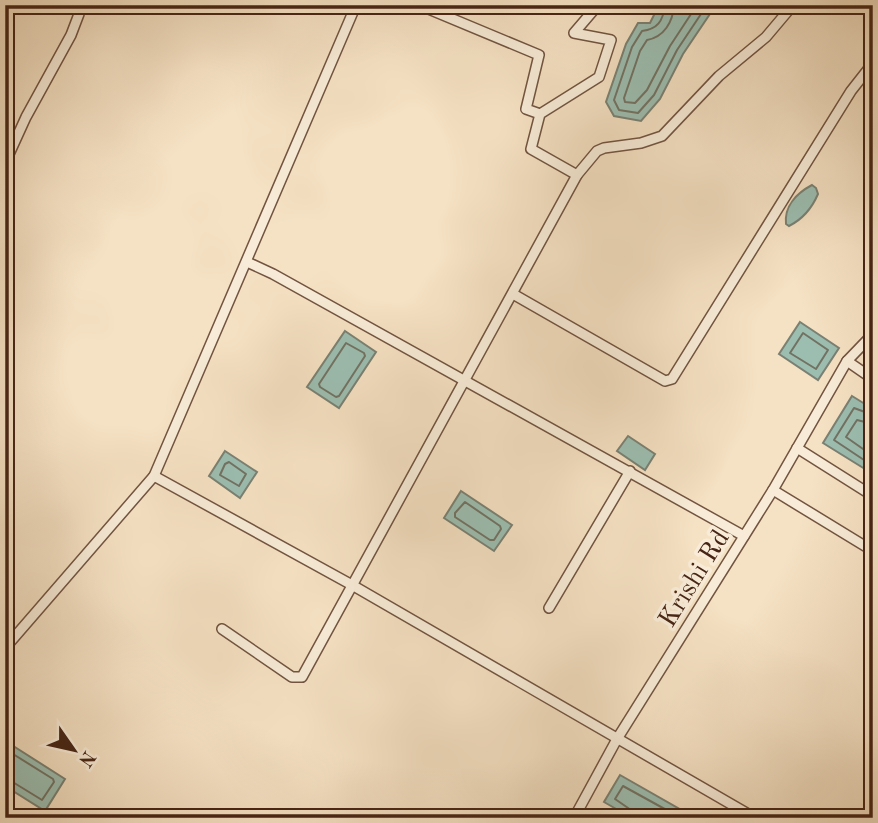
<svg xmlns="http://www.w3.org/2000/svg" width="878" height="823" viewBox="0 0 878 823" font-family="'Old Standard TT',serif">
  <rect width="100%" height="100%" fill="#f5e1c3"/>
  <filter id="stains"><feTurbulence type="fractalNoise" baseFrequency=".00286" numOctaves="4"/><feColorMatrix values="0 0 0 0 .2 0 0 0 0 .09 0 0 0 0 .02 0 0 0 .5 -.17"/></filter>
  <radialGradient id="worn" r=".72"><stop offset=".6" stop-color="#630" stop-opacity="0"/><stop offset="1" stop-color="#630" stop-opacity=".3"/></radialGradient>
  <g fill="#9cbeb1" stroke="#7a8173" stroke-width="2">
    <path d="M659,5H716L683,54L660,99L641,121L614,116L606,102L626,44L638,23H650Z"/>
    <path d="M812,185L816,188L818,194C812,208 803,219 789,226L786,224C784,206 797,193 812,185Z"/>
    <path d="M800,322L839,348L818,380L779,354Z"/>
    <path d="M345,331L376,352L339,408L307,387Z"/>
    <path d="M852,396L873,409V474L823,443Z"/>
    <path d="M628,436L655,454L645,470L617,451Z"/>
    <path d="M225,451L257,472L240,498L209,476Z"/>
    <path d="M461,491L512,525L494,551L444,518Z"/>
    <path d="M7,742L65,779L45,811L5,786Z"/>
    <path d="M620,775L683,811L680,818H632L604,802Z"/>
  </g>
  <g fill="none" stroke-linecap="round" stroke-linejoin="round">
    <g stroke="#727263" stroke-width="2">
      <path d="M665,5C663,22 657,29 642,31L632,47L614,100L619,110L638,113L654,95L677,50L707,5"/>
      <path d="M674,5C673,22 664,37 647,40L640,51L624,98L625,102L635,103L647,90L670,46L697,5"/>
      <path d="M803,333L828,350L816,369L790,353Z"/>
      <path d="M346,343L364,353L365,356L339,396L336,397L320,387L319,384Z"/>
      <path d="M873,415L854,408L834,440L873,466"/>
      <path d="M873,424L857,420L846,437L873,456"/>
      <path d="M229,462L246,474L239,486L220,475L225,464Z"/>
      <path d="M465,502L500,526L501,529L494,540H490L455,517V513Z"/>
      <path d="M5,749L53,779L54,782L42,800L11,781H5"/>
      <path d="M634,818L631,810L615,799L623,786L672,813L674,818"/>
    </g>
    <defs>
      <g id="minor">
        <path d="M419,5L539,55L526,109L540,114"/>
        <path d="M5,163L26,117L71,35L79,14L76,5"/>
        <path d="M577,175L531,149L540,114L599,77L611,40L574,33L598,5"/>
        <path d="M247,262L273,274L744,536"/>
        <path d="M513,294L665,381L672,379L851,91L873,63"/>
        <path d="M873,334L847,361L873,379"/>
        <path d="M797,448L873,496"/>
        <path d="M154,476L352,585L755,818"/>
        <path d="M773,490L873,551"/>
        <path d="M549,608L630,471"/>
        <path d="M222,629L292,677H302L577,175L597,151L604,148L641,143L662,136L719,76L766,37L793,5"/>
        <path d="M5,648L154,476L356,5"/>
        <path d="M574,818L617,739L773,490L847,361"/>
      </g>
    </defs>
    <use href="#minor" stroke="#725440" stroke-width="12"/>
    <use href="#minor" stroke="#f8ecd8" stroke-width="9"/>
  </g>
  <g text-anchor="middle" stroke-width="7" stroke-linejoin="round" paint-order="stroke">
    <g font-size="26" fill="#472515" stroke="#f8ecd8">
      <text transform="translate(693 578) rotate(-58)" y="9">Krishi Rd</text>
    </g>
  </g>
  <rect width="878" height="823" fill="none" stroke="#f5e1c3" stroke-width="28"/>
  <rect x="7" y="7" width="864" height="809" fill="none" stroke="#472515" stroke-width="3.5"/>
  <rect x="14" y="14" width="850" height="795" fill="none" stroke="#472515" stroke-width="2"/>
  <g transform="translate(74 750) rotate(124)" stroke="#f8ecd8" stroke-width="5" paint-order="stroke">
  <path d="M0-5L12 26L0 18L-12 26Z" fill="#472515"/>
  <text y="-10" font-size="19" font-weight="bold" text-anchor="middle" fill="#472515">N</text>
  </g>
  <rect width="100%" height="100%" filter="url(#stains)"/>
  <rect width="100%" height="100%" fill="url(#worn)"/>
</svg>
